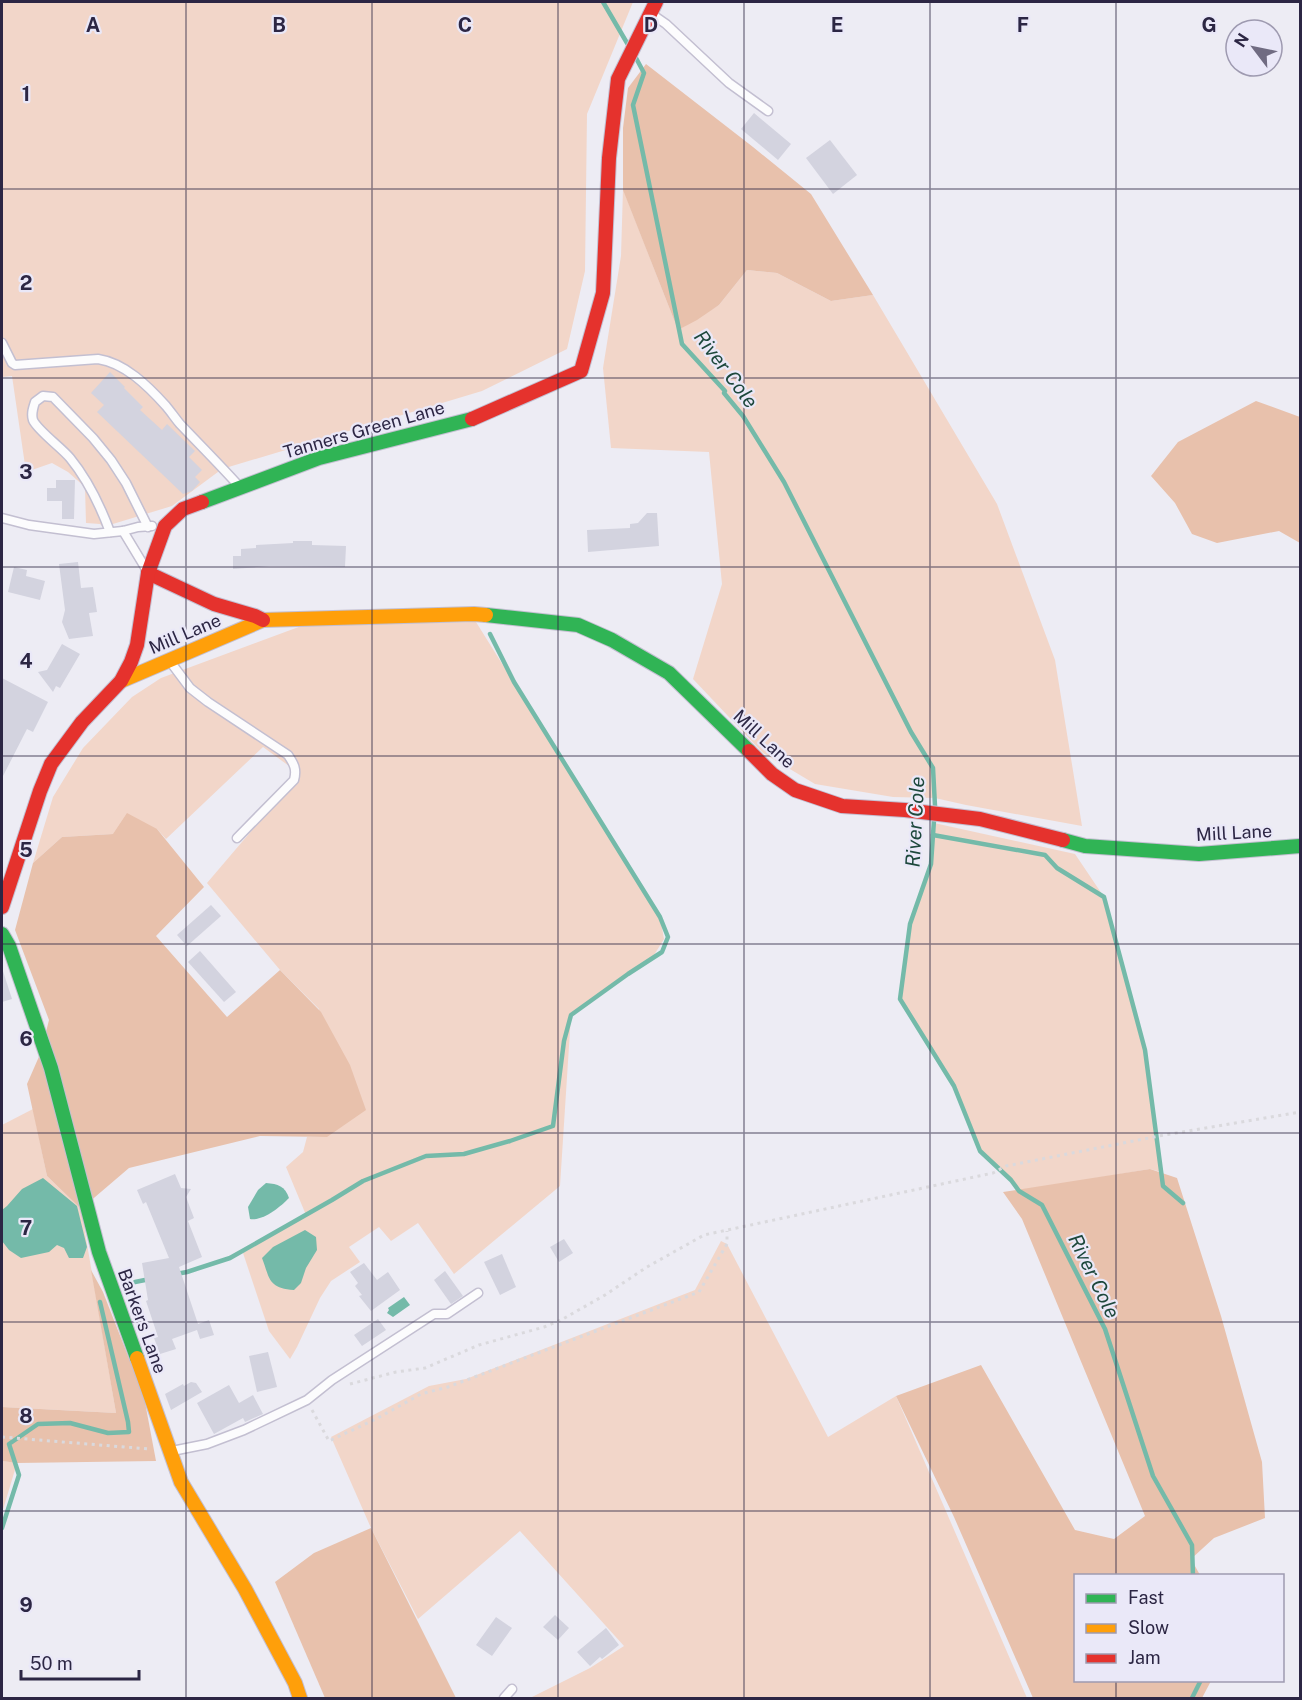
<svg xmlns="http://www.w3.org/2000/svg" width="1302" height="1700" viewBox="0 0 1302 1700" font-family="'Public Sans',sans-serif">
  <rect width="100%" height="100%" fill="#edecf4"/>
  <g fill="#f2d6c9">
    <path d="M2,2H633L587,114L585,271L567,349L482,391L222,469L172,506L103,527L100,524L86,523L85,487L68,472L52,463L26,472L12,376L2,377Z"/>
    <path d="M623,189L678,330L719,305L747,270L777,273L831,301L873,295L997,504L1055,660L1082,826L966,805L935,798L893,797L815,784L763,753L693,679L722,584L709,452L611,448L603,368L621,256Z"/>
    <path d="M476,622L660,917L664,939L654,955L571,1015L560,1186L454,1274L418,1223L391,1241L379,1227L349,1247L360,1262L331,1281L320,1298L297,1347L290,1359L269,1331L243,1253L306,1215L286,1167L303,1152L307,1137H327L319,1009L280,970L207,883L300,774L263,747L166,839L157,829L113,834L62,837L33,863L53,797L83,748L132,697L161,678L304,625Z"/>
    <path d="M934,823L1075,854L1104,897L1145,1050L1161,1172L1150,1169L1019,1191L1011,1180L980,1151L954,1086L900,999L910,924L931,864Z"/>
    <path d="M33,1109L47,1176L81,1209L116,1413L2,1407V1125Z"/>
    <path d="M721,1241L727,1244L828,1437L896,1396L1027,1698H530L590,1668L624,1646L520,1531L418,1619L371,1528L331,1437L429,1386L466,1379L695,1290Z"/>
    <path d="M2,1461L17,1463L2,1513Z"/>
  </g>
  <g fill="#e8c1ac">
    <path d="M646,64L753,147L811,194L873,295L831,301L777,273L747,270L719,305L697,320L678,330L623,190V128L628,88Z"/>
    <path d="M1256,401L1300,417V543L1279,531L1217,543L1192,534L1175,503L1151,476L1178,442Z"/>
    <path d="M127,813L157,829L204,887L156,936L227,1017L280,970L321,1012L350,1065L366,1110L327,1137L260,1136L129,1168L81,1209L47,1176L27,1084L41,1052L49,1020L15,930L33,863L62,837L113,834Z"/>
    <path d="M1150,1169L1177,1178L1221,1316L1262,1462L1265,1518L1214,1538L1191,1559L1200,1575L1076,1576V1680L1211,1681L1202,1698H1033L954,1517L896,1396L981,1365L1075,1530L1114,1539L1145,1516L1022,1219L1003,1192Z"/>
    <path d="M91,1270L103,1292L144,1397L156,1461L17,1463L2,1461V1407L116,1413Z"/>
    <path d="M371,1528L456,1698H325L275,1582L314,1553Z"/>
  </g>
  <g fill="#74baa9">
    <path d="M43,1178L77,1206L87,1247L83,1258H69L64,1248L57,1245L49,1252L21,1258L9,1250L2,1241V1210L7,1206L22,1189Z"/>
    <path d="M266,1183C278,1184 285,1186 289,1198C280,1207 264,1221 250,1219L248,1207L258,1190Z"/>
    <path d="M305,1230L316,1237L317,1250L306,1268L301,1283L294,1290C268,1288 270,1279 262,1258L273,1247Z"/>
    <path d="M404,1297L410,1305L393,1317L387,1313L389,1310L388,1308Z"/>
  </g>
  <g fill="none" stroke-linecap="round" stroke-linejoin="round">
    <g stroke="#74baa9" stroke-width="4.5">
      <path d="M603,2L627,43"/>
      <path d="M636,58L644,73L633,105L682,344L725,391L724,393L743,416L784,482L911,732L933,768L935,806"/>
      <path d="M934,820L931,864L910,924L900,999L954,1086L980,1151L1011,1180L1019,1191L1042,1205L1105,1329L1153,1476L1192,1545L1193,1576"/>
      <path d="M933,835L1045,855L1057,868L1104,897L1145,1050L1163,1186L1183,1203"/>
      <path d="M176,1274L187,1272L230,1258L332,1200L363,1181L426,1156L464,1154L510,1141L553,1126L564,1041L571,1015L628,974L662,952L668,937L660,917L514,682L490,634"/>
      <path d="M135,1282L150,1279"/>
      <path d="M2,1528L19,1475L9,1444L38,1424L70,1423L108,1433L129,1432L128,1422L100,1302"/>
      <path d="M1192,1698L1201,1680"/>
    </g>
  </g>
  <g fill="#d3d3df">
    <path d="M754,113L791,144L778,160L741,129Z"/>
    <path d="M830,140L857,175L833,194L806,158Z"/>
    <path d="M110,372L125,387L124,388L143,407L140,410L162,430L167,424L195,451L189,457L202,470L195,477L200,482L192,491L183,494L97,412L104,405L91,393Z"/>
    <path d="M56,480H75L74,519H62V501H47V488H56Z"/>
    <path d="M647,513H657L659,546L588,552L587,530L630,528V524L638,523Z"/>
    <path d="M293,541H312V545L346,546L345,567L270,566L233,569V556H241V549L256,548V545L293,543Z"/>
    <path d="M78,562L81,588L93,587L97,612L89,613L93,636L69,639L62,622L65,610L59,564Z"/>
    <path d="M14,567L27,570L26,576L45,581L40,600L8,592Z"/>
    <path d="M62,644L80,654L60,688L56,686L53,692L38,672L47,670Z"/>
    <path d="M2,678L48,702L33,732L27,729L2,778Z"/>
    <path d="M211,905L221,916L187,946L177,935Z"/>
    <path d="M200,951L236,992L224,1002L188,962Z"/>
    <path d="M2,968L12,999L2,1002Z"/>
    <path d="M175,1174L181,1188L191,1189L186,1197L194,1218L188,1221L202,1257L179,1267L198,1324L209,1320L214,1335L200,1339L197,1330L172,1339L176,1349L160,1354L154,1338L158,1337L146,1301L148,1300L142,1263L169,1258L146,1202L143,1204L137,1190Z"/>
    <path d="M564,1239L573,1253L559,1262L550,1247Z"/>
    <path d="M502,1254L516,1287L500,1295L484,1262Z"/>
    <path d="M364,1263L377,1280L388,1272L400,1290L371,1311L359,1296L362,1295L355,1286L358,1283L350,1272Z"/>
    <path d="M445,1271L463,1296L451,1304L434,1280Z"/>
    <path d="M378,1319L386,1330L362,1346L354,1335Z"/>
    <path d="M268,1352L277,1387L257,1392L249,1356Z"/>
    <path d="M191,1382L196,1383L202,1392L171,1410L165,1394L183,1384L184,1386Z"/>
    <path d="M229,1385L239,1403L253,1395L263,1414L245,1422L243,1418L214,1434L197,1403Z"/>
    <path d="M555,1615L569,1628L558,1640L543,1627Z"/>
    <path d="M496,1617L512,1628L492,1656L476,1645Z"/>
    <path d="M606,1628L619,1645L602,1659L600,1657L590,1666L577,1652Z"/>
  </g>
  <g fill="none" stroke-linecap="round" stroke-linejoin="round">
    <defs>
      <g id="lane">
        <path d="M653,15L666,24L729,83L768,111"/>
        <path d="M2,343L12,363L15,365L98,359C125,363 148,386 166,406C171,412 175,418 180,424C199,444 219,464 238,485"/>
        <path d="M2,518L29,525L94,534L123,531L138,527L152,526"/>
        <path d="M123,531L146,569"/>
        <path d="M110,532C100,505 88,480 70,458C62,448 37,430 33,420C31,414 33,408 35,402L43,396L53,397L93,438L111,460L126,483L148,527"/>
        <path d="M172,664L190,688L208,702L288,755C294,764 297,769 294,780L237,838"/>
        <path d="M172,1451L207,1444L244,1430L307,1400L332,1380L434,1314H447L478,1293"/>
        <path d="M504,1698L512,1689"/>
      </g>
      <g id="fast">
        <path d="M202,502L319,458L472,419"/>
        <path d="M486,615L578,625L612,640L669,673L749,751"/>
        <path d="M1063,840L1085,846L1199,854L1300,846"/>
        <path d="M2,934L9,946L51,1068L99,1252L137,1358"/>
      </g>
      <g id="slow">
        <path d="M121,681L263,620L474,614L486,615"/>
        <path d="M137,1358L181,1482L245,1589L295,1683L300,1698"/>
      </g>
      <g id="jam">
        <path d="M472,419L581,371L603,293L609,158L618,79L656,2"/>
        <path d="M148,573L214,604L255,616L263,620"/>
        <path d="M749,751L772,774L795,790L842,806L905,810L980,819L1063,840"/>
        <path d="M2,907L40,791L51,764L82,722L121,681L131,662L137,645L148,573L165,526L183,509L202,502"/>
      </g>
    </defs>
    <use href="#lane" stroke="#c3bfd1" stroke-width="11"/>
    <use href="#fast" stroke="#c3bfd1" stroke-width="16"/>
    <use href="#slow" stroke="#c3bfd1" stroke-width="16"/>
    <use href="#jam" stroke="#c3bfd1" stroke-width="16"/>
    <g stroke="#dad9dd" stroke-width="3" stroke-dasharray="3 4.5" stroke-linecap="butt">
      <path d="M350,1384L396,1372L425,1368L479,1345L544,1327L561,1320L605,1295L647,1267L704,1235L993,1173L1006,1166L1159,1136L1300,1112"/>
      <path d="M312,1410L329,1441L376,1419L421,1394L448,1387L699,1292L727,1244V1231"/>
      <path d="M2,1437L149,1449"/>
    </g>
    <use href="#lane" stroke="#fcfcfd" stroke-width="8"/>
    <use href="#fast" stroke="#30b455" stroke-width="14"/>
    <use href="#slow" stroke="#ff9f0a" stroke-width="14"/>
    <use href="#jam" stroke="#e5322d" stroke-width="14"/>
  </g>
  <path fill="none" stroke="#2c2644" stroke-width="1.5" stroke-opacity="0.55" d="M186,2V1698M372,2V1698M558,2V1698M744,2V1698M930,2V1698M1116,2V1576M2,189H1300M2,378H1300M2,567H1300M2,756H1300M2,944H1300M2,1133H1300M2,1322H1300M2,1511H1300M1116,1680V1698"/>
  <g text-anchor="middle" stroke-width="4.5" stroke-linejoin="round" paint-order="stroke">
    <g font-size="18" fill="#2c2644" stroke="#eae8f8">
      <text transform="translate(364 430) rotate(-16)" y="6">Tanners Green Lane</text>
      <text transform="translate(185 634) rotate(-23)" y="6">Mill Lane</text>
      <text transform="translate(764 739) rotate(43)" y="6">Mill Lane</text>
      <text transform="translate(1234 833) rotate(-3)" y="6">Mill Lane</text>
      <text transform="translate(142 1321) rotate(70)" y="6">Barkers Lane</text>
    </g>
    <g font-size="20" font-style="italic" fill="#1d483c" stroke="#eae8f8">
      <text transform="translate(726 369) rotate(53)" y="7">River Cole</text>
      <text transform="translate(915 822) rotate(-87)" y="7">River Cole</text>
      <text transform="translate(1094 1276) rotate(64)" y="7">River Cole</text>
    </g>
  </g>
  <g font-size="20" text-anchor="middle" font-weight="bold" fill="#2c2644" stroke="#eae8f8" stroke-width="4.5" stroke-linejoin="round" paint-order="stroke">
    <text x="93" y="32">A</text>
    <text x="279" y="32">B</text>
    <text x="465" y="32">C</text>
    <text x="651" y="32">D</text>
    <text x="837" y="32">E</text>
    <text x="1023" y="32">F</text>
    <text x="1209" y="32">G</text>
    <text x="26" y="101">1</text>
    <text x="26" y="290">2</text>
    <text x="26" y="479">3</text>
    <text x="26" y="668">4</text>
    <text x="26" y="857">5</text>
    <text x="26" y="1046">6</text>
    <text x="26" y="1235">7</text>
    <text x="26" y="1423">8</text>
    <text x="26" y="1612">9</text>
  </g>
  <rect width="1302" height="1700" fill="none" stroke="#2c2644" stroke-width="6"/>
  <rect x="1074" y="1574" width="210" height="108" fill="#eae8f8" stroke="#9e9ab0" stroke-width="1.5"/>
  <rect x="1086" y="1594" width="30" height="9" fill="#30b455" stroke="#9e9ab0" stroke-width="1.5"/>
  <text x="1128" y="1604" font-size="18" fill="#2c2644">Fast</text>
  <rect x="1086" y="1624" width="30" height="9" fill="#ff9f0a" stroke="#9e9ab0" stroke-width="1.5"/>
  <text x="1128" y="1634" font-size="18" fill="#2c2644">Slow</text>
  <rect x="1086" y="1654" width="30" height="9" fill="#e5322d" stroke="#9e9ab0" stroke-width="1.5"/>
  <text x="1128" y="1664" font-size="18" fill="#2c2644">Jam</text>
  <g transform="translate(1254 48) rotate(302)"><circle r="28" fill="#eae8f8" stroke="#9e9ab0" stroke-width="1.5"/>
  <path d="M0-4.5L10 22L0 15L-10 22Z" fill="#706b82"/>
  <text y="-9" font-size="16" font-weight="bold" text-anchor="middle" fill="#2c2644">N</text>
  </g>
  <path d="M21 1670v9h118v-9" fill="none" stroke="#2c2644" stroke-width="3"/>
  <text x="30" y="1670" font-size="18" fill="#2c2644" stroke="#eae8f8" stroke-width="4.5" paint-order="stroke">50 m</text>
</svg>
